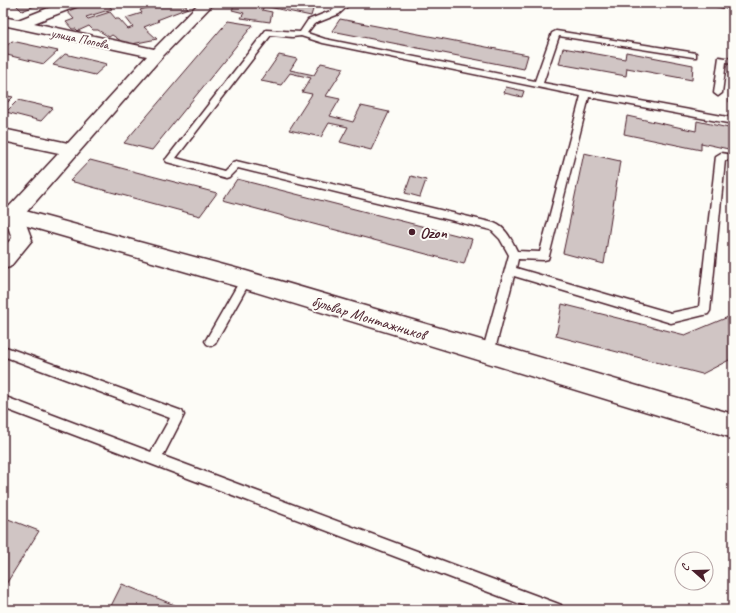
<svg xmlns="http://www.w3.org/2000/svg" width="736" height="613" viewBox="0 0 736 613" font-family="Caveat,sans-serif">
  <rect width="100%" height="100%" fill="#fdfcf7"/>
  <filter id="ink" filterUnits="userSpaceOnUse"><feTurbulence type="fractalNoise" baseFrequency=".025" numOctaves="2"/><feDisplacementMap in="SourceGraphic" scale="8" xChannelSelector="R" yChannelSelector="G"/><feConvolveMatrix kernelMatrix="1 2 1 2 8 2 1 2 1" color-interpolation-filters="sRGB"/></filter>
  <g filter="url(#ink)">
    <g fill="#d0c5c4" stroke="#4a1f2b">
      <path d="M39,3L40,4L22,11L15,4Z"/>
      <path d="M87,3H107L112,9L86,17L88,19L110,12L116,19H119L128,29L133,27L126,18L142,13L140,10L156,5L154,3H182L188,8L157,20L159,21L144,27L157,39L127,45L112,35L109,37L98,30H93L89,26L78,31L76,29H72L66,22L74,19L66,10Z"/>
      <path d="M234,3H308L306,5L314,6L311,16L264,6L262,10L272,12L270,22L241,18L244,13L232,10L235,5H232Z"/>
      <path d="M340,19L528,55L524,69L332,31Z"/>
      <path d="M228,21L253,25L152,150L124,143Z"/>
      <path d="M12,41L58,51L44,64L3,54V49Z"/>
      <path d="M563,48L625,59L626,52L693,65L692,80L627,68L626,76L559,64Z"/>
      <path d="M65,54L107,64L95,75L53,65Z"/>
      <path d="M279,55L297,59L290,70L314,75L321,63L344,68L326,96L340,99L330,116L353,122L361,106L389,112L371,150L340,142L348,127L329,123L321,137L289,130L312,94L302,92L311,78L290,73L281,85L261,81Z"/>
      <path d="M729,71L733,72V103L729,102Z"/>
      <path d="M506,87L524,91L522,97L504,93Z"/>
      <path d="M3,95L13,97L3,107Z"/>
      <path d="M18,100L53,108L41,121L6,112Z"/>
      <path d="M627,116L696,131L697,121L733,129V150L701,143V150L624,134Z"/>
      <path d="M584,153L620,161L604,264L563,253Z"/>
      <path d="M90,160L217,193L200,216L70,181Z"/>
      <path d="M411,176L426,180L420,197L405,193Z"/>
      <path d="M237,179L472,239L464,264L223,200Z"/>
      <path d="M562,304L685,335L733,315V358L702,374L556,336Z"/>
      <path d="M3,517L39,531L3,589Z"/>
      <path d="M122,584L187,610H109Z"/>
    </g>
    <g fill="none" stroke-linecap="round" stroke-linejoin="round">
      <defs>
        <g id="service">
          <path d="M343,3H351L339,14L314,24L307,33L325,39L535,81L552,33L556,31L696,53V57H693L559,36L543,83L733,118V124L589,97L549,256L548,259L544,260L518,259L516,268L671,313L699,307L716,156L721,153L733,155V161L725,160L710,311L708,314L671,323L514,276L494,353L492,357L488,358L484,357L482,353L509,255L500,239L491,230L238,168L229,177L226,178L167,162L165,160L167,158L266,30L300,32L308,20L333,10ZM271,35L292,37L301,36L323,43L581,96L540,252L517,251C512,241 506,227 494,223L236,161L233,162L224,171L176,158Z"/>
          <path d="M719,57L733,59V63L726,62L722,93L718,96L714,93Z"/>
          <path d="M246,276L250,277L251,280L215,344L211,346L207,344L205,341L207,338L242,277Z"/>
          <path d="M3,346L182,411L184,415L163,456L556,603L561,605L563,610H536L3,408V396L151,452L170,418L3,356Z"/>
        </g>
        <g id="minor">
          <path d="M61,3H80L78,6L34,23L154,49L199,3H214L162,57L23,216L32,240L10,267L3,269V248L12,238L4,215L6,210L59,153L3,141V129L68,143L147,56L3,25V17L18,20Z"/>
          <path d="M715,3H733V9L717,6Z"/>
        </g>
        <path id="tertiary" d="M3,205L246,271L733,414V438L246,289L3,219Z"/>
      </defs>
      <use href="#service" stroke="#4a1f2b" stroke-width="3"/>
      <use href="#minor" stroke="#4a1f2b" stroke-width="3"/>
      <use href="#tertiary" stroke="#4a1f2b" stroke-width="3"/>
      <use href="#service" fill="#fdfcf7" fill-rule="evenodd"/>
      <use href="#minor" fill="#fdfcf7" fill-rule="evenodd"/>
      <use href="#tertiary" fill="#fdfcf7" fill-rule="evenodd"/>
    </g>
  </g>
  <circle fill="#4a1f2b" stroke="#fdfcf7" stroke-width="1.5" cx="412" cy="232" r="4"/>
  <g text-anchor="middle" stroke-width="4" stroke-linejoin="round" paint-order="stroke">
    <g font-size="13" fill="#4a1f2b" stroke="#fdfcf7">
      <text transform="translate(80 38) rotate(12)" y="5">улица Попова</text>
    </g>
    <g font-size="16" font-weight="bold" fill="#4a1f2b" stroke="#fdfcf7" text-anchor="start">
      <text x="420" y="238">Ozon</text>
    </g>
    <g font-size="16" fill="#4a1f2b" stroke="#fdfcf7">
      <text transform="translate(369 317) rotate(17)" y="6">бульвар Монтажников</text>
    </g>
  </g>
  <rect width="736" height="613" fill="none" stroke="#fdfcf7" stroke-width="16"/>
  <rect x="8" y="8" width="720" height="597" fill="none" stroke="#4a1f2b" stroke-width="1.5" filter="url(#ink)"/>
  <g transform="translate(694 571) rotate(290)"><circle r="19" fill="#fdfcf7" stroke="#b5a4a5"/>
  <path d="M0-3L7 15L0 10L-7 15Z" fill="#4a1f2b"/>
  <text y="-6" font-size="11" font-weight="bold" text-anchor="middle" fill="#4a1f2b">С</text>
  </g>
</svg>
